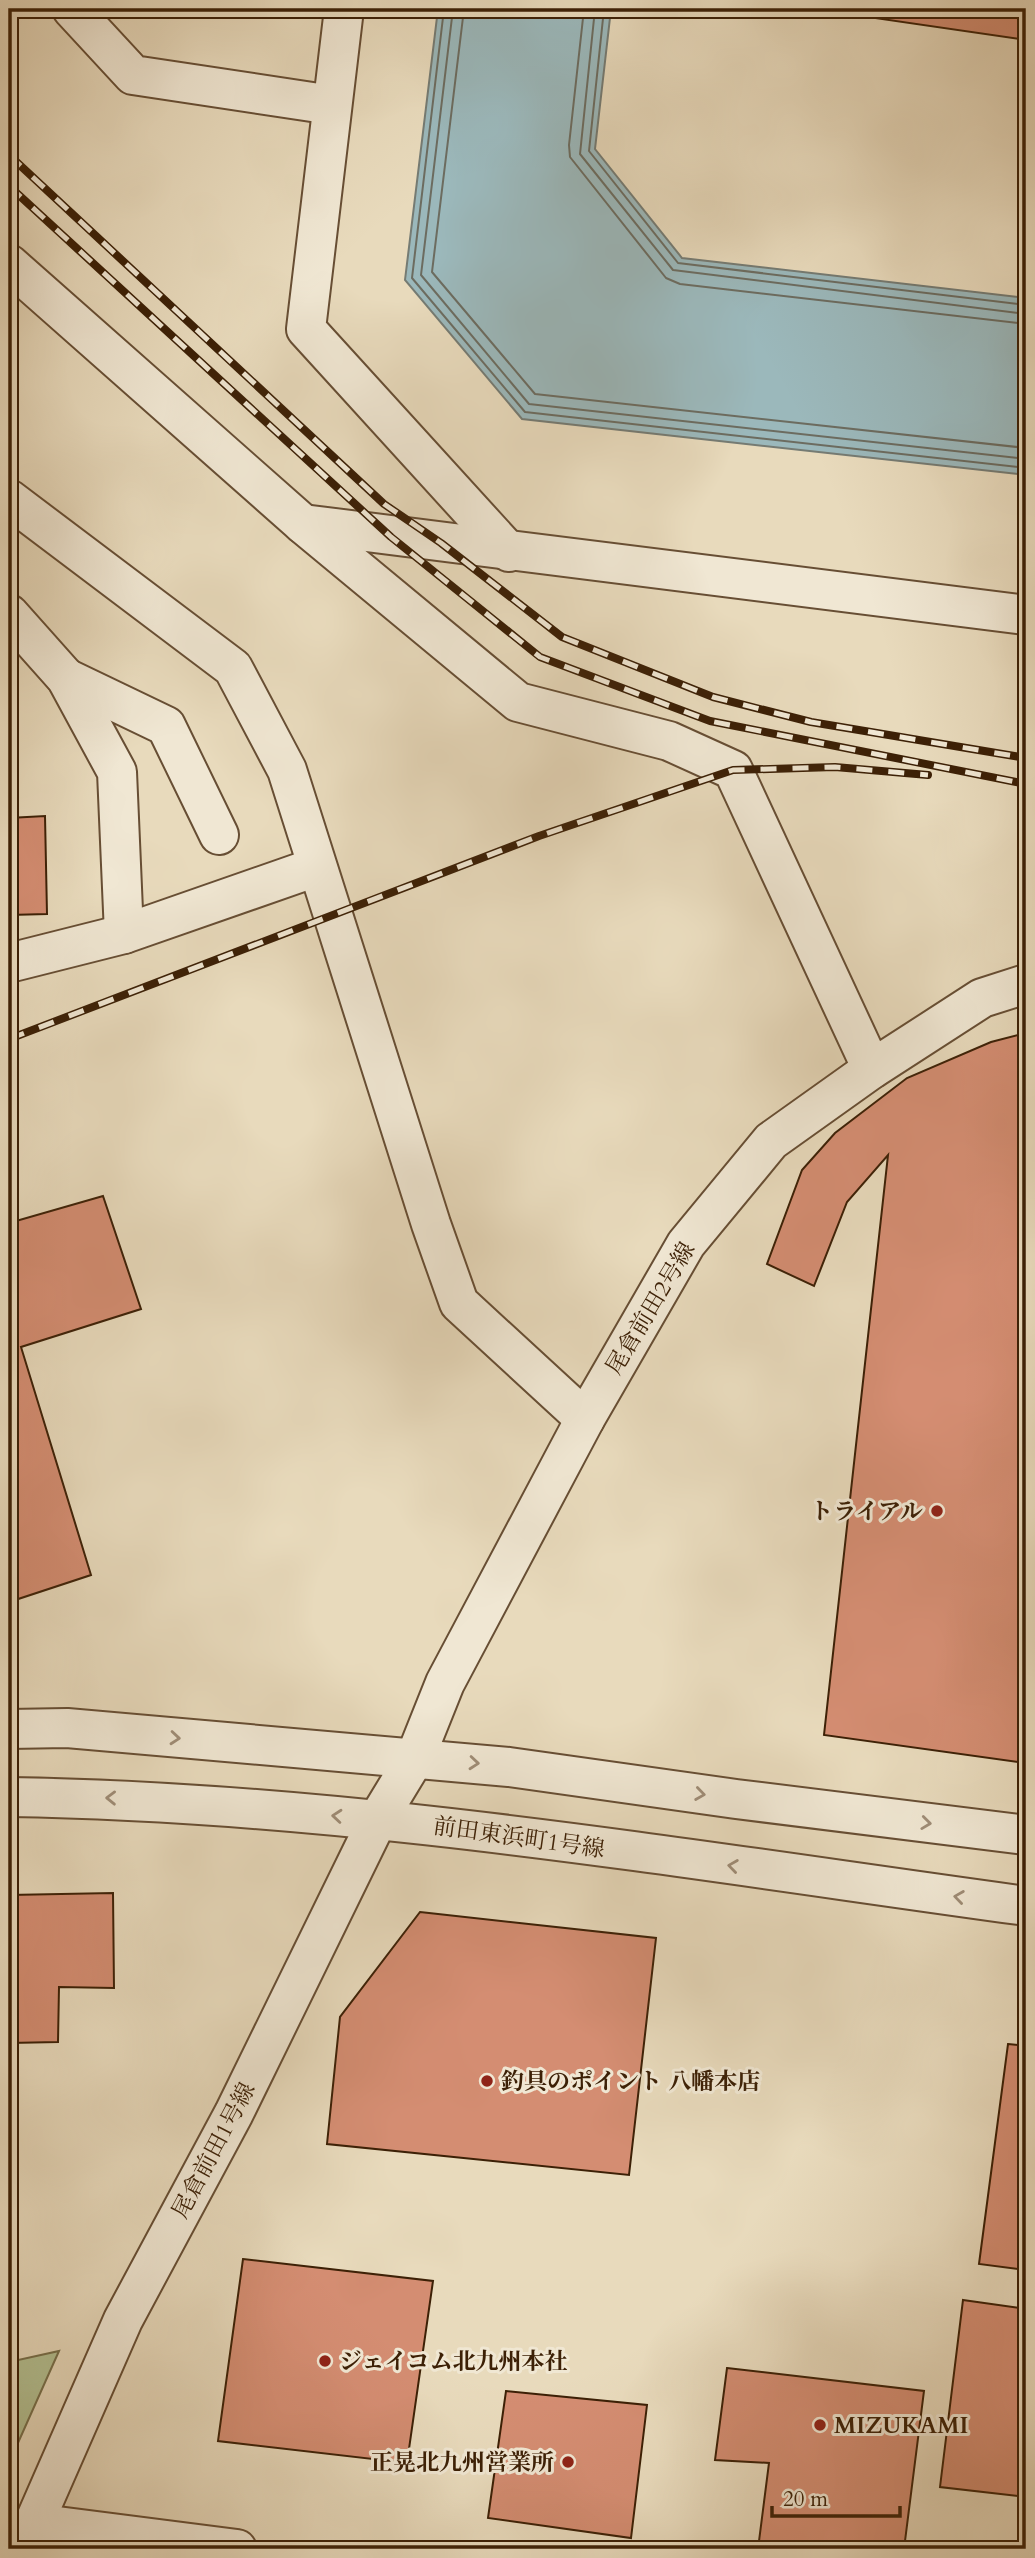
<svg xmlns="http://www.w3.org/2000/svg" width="1035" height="2558" viewBox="0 0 1035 2558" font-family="Cardo,'Noto Serif JP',serif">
  <rect width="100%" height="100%" fill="#e8dabc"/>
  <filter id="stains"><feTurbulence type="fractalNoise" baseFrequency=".00286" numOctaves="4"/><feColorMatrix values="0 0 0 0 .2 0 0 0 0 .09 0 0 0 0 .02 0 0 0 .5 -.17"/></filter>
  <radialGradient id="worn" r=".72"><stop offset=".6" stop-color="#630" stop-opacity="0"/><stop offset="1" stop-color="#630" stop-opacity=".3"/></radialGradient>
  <path fill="#b3c092" stroke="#78704c" stroke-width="2" d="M59,2351L9,2463V2362Z"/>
  <path fill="#9bb8bb" stroke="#757b73" stroke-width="2" d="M438,9H611L595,149L682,258L1026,298V475L522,419L405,280Z"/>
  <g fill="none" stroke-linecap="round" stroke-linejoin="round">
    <g stroke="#6c6c60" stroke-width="2">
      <path d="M444,9L412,278L525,412L1026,468"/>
      <path d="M453,9L421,275L529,404L1026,459"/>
      <path d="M464,9L432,272L535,394L1026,448"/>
      <path d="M584,9L569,145L570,157L666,278L680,284L1026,324"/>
      <path d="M595,9L580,154L673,270L1026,314"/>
      <path d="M604,9L589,151L678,263L1026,305"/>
    </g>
  </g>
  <g fill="#d48d72" stroke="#3c2006" stroke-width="2">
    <path d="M862,9H1026V40L861,16Z"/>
    <path d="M45,816L47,914L9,915V818Z"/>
    <path d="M1026,1033V1763L824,1735L888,1155L847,1202L814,1286L767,1264L802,1170L835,1133L907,1078L991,1042Z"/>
    <path d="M103,1196L141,1309L21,1347L91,1575L9,1602V1223Z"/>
    <path d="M113,1893L114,1988L59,1987L58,2042L9,2043V1895Z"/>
    <path d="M420,1912L656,1938L629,2175L327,2144L340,2017Z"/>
    <path d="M1008,2044L1026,2046V2270L979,2264Z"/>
    <path d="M243,2259L433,2281L407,2463L218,2441Z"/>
    <path d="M963,2300L1026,2309V2497L940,2487Z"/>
    <path d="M727,2368L924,2391L904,2549H758L769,2463L715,2460Z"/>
    <path d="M506,2391L647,2405L631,2538L488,2518Z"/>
  </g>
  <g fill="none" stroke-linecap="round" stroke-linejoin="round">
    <defs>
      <g id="minor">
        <path d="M72,9L133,75L332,105"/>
        <path d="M344,9L306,329L509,552"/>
        <path d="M9,264L303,524L518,702L669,741L733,770L872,1069"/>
        <path d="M9,499L233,668L287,770L431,1224L459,1303L585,1419"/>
        <path d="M303,524L1026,615"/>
        <path d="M9,614L66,678L117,772L124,934"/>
        <path d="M66,678L166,726L219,835"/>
        <path d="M9,963L124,934L316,867"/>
        <path d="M9,1729L67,1728L509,1767L736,1799L1026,1835"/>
        <path d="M9,1797C350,1802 689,1860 1026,1906"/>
        <path d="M34,2523L237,2549"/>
        <path d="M29,2549L34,2523L123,2320L234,2113L378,1819L415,1758L445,1683L585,1419L686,1244L771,1141L872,1069L982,998L1026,984"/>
      </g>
    </defs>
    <use href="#minor" stroke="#674e34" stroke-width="42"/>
    <use href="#minor" stroke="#f0e7d3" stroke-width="38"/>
    <defs>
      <g id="rail">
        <path d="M9,155L384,504L441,543L562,637L713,697L811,722L1026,758"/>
        <path d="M9,186L391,537L540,657L710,721L1026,784"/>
        <path d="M9,1039L539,836L733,770L835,767L928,775"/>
      </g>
    </defs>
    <use href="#rail" stroke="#3c2006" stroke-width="8"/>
    <use href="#rail" stroke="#f0e7d3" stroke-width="5" stroke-dasharray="16" stroke-linecap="butt"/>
  </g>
  <defs><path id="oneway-chevron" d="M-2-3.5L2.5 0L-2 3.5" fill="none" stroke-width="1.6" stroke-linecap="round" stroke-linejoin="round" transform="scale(1.75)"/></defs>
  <g stroke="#9f8d77">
    <use href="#oneway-chevron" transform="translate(175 1738) rotate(5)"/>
    <use href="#oneway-chevron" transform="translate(474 1763) rotate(5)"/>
    <use href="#oneway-chevron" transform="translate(700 1794) rotate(8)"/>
    <use href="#oneway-chevron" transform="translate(111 1798) rotate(-179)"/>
    <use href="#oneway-chevron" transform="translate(337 1816) rotate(-175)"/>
    <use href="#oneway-chevron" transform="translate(926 1823) rotate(7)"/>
    <use href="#oneway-chevron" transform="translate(733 1866) rotate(-172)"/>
    <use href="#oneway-chevron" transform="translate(959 1897) rotate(-172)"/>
  </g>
  <g fill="#8f2418" stroke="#f0e7d3" stroke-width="2.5">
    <circle cx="937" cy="1511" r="7"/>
    <circle cx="487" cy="2081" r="7"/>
    <circle cx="325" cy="2361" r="7"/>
    <circle cx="820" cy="2425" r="7"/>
    <circle cx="568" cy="2462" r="7"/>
  </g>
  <g text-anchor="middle" stroke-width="6" stroke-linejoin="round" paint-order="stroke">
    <g font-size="23" fill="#3c2006" stroke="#f0e7d3">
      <text transform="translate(650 1308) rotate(-59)" y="8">尾倉前田2号線</text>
      <text transform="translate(519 1837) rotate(8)" y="8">前田東浜町1号線</text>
      <text transform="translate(213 2150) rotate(-62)" y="8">尾倉前田1号線</text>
    </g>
    <g font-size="23" font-weight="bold" fill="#3c2006" stroke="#f0e7d3" text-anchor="start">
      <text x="923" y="1519" text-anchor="end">トライアル</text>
      <text x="501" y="2089">釣具のポイント 八幡本店</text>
      <text x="339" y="2369">ジェイコム北九州本社</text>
      <text x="834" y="2433">MIZUKAMI</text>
      <text x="554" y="2470" text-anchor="end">正晃北九州営業所</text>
    </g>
  </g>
  <rect width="1035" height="2558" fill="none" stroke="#e8dabc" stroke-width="35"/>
  <rect x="10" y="10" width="1014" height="2537" fill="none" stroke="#3c2006" stroke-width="3.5"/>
  <rect x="18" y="18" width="1000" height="2523" fill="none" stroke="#3c2006" stroke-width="2"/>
  <path d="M772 2506v10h128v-10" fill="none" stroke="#3c2006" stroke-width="3.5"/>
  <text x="783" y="2506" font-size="21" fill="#3c2006" stroke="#f0e7d3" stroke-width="5" paint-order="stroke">20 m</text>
  <rect width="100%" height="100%" filter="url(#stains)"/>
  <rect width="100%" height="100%" fill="url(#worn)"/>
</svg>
